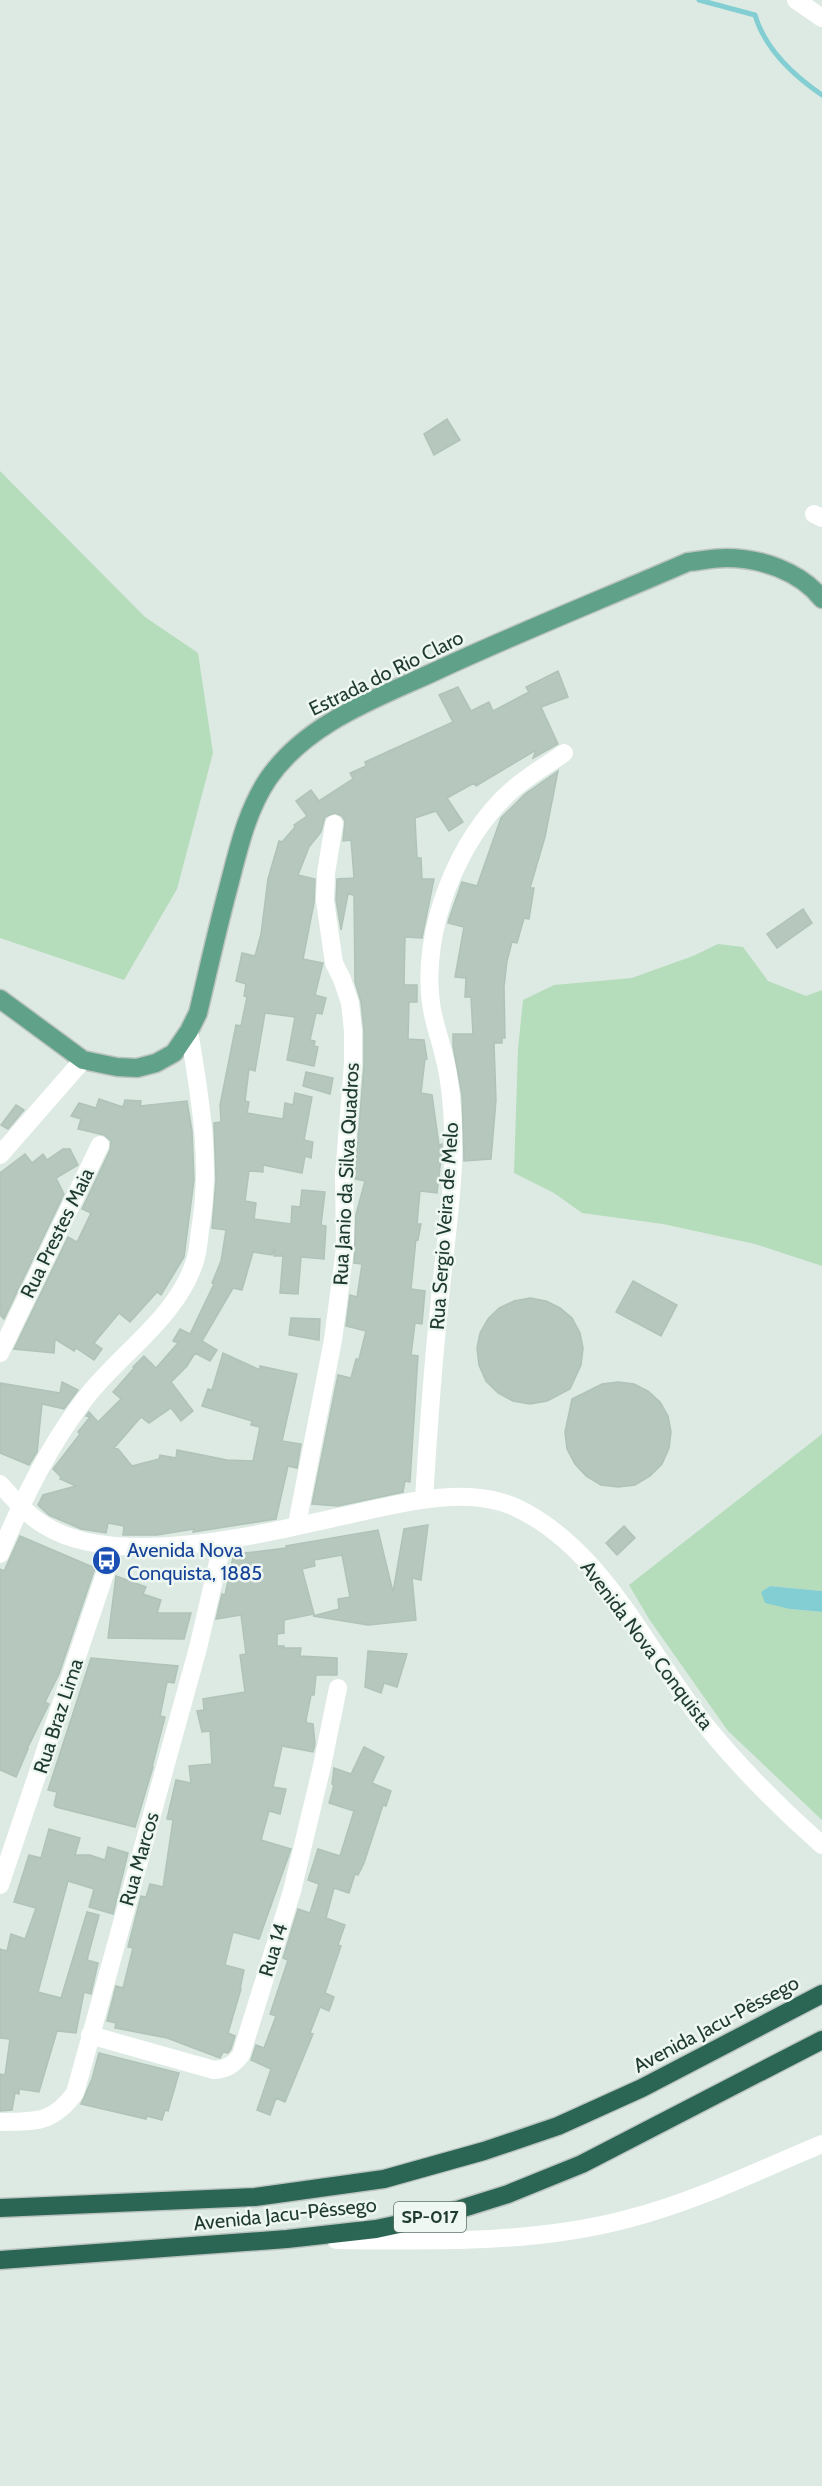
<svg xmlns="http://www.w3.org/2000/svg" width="822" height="2486" viewBox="0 0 822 2486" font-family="Cabin,sans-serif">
  <rect width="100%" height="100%" fill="#ddeae3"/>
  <g fill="#b5dcbb">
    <path d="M0,471L145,617L198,653L213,753L177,889L124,980L0,938Z"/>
    <path d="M718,944L743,947L768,981L806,996L822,990V1266L755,1244L663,1224L582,1213L554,1193L514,1173L518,1049L523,1000L554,985L632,978L693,956Z"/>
    <path d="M822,1434V1591L770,1586L761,1592L790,1609L822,1612V1820L728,1731L649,1619L629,1585Z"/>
  </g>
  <path fill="#83ced2" d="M770,1586L822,1591V1612L790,1609L765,1603L761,1592Z"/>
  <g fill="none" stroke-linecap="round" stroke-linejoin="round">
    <path stroke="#83ced2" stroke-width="5" d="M699,0L755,15C765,49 793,75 822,95"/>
  </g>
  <g fill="#b6c7be" stroke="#b0c3b9" stroke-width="1.5">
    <path d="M447,419L460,440L434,455L424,434Z"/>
    <path d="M558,671L568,697L541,707L558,744L533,758L536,750L476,786L474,783L447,798L463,822L449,831L436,811L415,818L417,858H421L422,879H434L422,938L405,937L404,985H417V1002H409L408,1039L424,1040L427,1059H425L421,1093L432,1095L439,1145L442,1144V1150L437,1193L420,1191L417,1224H421L418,1240L416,1239L411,1289L425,1291L422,1324L415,1323L411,1355L418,1356L410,1482L405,1481L403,1492L338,1506L312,1504L338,1375L351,1378L356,1359H359L366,1331L346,1326L350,1295L357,1297L362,1264L354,1263L356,1214L365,1181L355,1179V1175L364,1065V1031L361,1002L355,982L354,895L348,894L341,930L336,900L337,879L354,878L351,840L343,841L345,821L342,816L335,813L325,817L321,832L309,847L298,875L315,879L314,903L303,959L323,963L315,995L326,998L322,1014L316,1013L310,1040L315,1041L314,1046L318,1047L314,1066L287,1060L295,1017L265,1013L255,1071L249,1069L245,1101L249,1102L247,1113L283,1119L285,1103L293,1105L295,1093L312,1097L304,1140L313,1142L311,1158L305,1156L302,1173L263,1165V1172L249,1171L245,1201L256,1203L254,1219L291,1224L292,1206L300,1207L302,1190L325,1192L321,1225L326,1226L324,1259L301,1257L298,1294L280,1293L283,1256H274L275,1248L272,1255L253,1252L242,1290L233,1288L202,1341L217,1350L210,1361L195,1353L187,1366L171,1382L193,1411L181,1421L171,1408L149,1423L141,1417L114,1448L118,1449L132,1466L159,1459L160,1455L176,1458L177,1450L227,1460L253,1461L260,1427L251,1425L252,1421L202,1406L208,1389L212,1390L223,1353L260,1370V1366L297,1374L282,1441L301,1444L297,1468L288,1466L276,1519L193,1532L194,1529L157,1535H123L124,1526L108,1523L106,1533L81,1529L49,1515L38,1505L43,1495L76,1486L60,1479L61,1477L53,1469L80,1434L78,1432L90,1417L86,1416L89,1412L98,1422L121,1399L113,1392L134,1368L133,1367L144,1356L156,1368L178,1343L173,1341L180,1329L190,1334L214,1284L212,1283L221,1261L226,1230L212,1228L216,1180L214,1123L221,1122L220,1105L236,1025L241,1026L247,997L244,996L246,984L236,981L242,953L255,956L261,934L268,879L279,841L282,842L295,827L294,825L307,816L296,801L311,790L319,801L353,779L350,773L366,766L365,762L453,722L439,695L458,687L471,711L489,702L493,711L529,692L526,687Z"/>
    <path d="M558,771L545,837L530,888H534L529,919L524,918L517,943L512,942L507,961L504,987L505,1038H502V1043H494L496,1100L491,1159L464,1161L462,1095L453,1046V1034H473L471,997H465L466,978L455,977L464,927L448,923L449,919L462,882L477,886L501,818L525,794Z"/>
    <path d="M803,909L812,923L777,948L767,934Z"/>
    <path d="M306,1072L333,1078L330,1094L303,1086Z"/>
    <path d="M99,1099L123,1107L125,1100L141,1101L140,1106L187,1101L192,1131L194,1180L184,1257L161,1295L157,1292L130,1322L119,1313L94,1343L102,1349L94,1360L76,1348L74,1351L55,1339L54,1353L14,1349L68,1237L77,1242L91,1213L82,1209L110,1150L111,1141L104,1135L78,1129L81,1119L71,1116L79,1103L96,1108Z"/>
    <path d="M16,1105L24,1110L8,1129L1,1125Z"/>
    <path d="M63,1149H70L78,1165L56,1178L64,1194L4,1319L0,1315V1173L25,1154L32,1163L43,1154L47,1160Z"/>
    <path d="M633,1281L677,1305L661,1336L616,1312Z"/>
    <path d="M530,1298L546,1301L560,1308L572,1318L580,1333L583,1348L581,1365L570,1389L547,1401L530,1404L513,1401L498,1393L486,1381L479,1365L477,1348L480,1333L488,1319L499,1308L514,1301Z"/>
    <path d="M291,1318L320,1319L319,1340L289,1335Z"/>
    <path d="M62,1382L78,1390L64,1409L42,1404L37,1452L29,1465L0,1453V1383L60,1393Z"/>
    <path d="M618,1382L634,1384L648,1391L660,1402L668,1416L671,1432L669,1448L662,1464L650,1476L635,1485L618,1487L601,1485L586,1476L575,1464L567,1449L565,1432L572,1399L602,1384Z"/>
    <path d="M428,1525L421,1580L412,1578L416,1620L368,1625L313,1616L339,1609L338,1599L350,1597L342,1555L314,1560L315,1566L302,1569L314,1614L284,1620V1633L277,1634V1646H284V1648H301L300,1656L337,1658V1675H316L314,1695H311L306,1720L307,1723L313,1724L315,1744L313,1752L282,1746L273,1787L286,1789L280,1814L269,1811L261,1840L291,1849L259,1939L233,1932L225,1965L244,1970L240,1989H241L228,2033L235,2036L231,2049L228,2053L223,2052L220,2058L167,2038L115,2028L116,2023L107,2021L116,1986L123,1988L133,1948L128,1947L141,1896L146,1897L150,1884L163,1887L173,1820L167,1819L176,1780L191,1783L189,1766L212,1764L210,1731L202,1732L197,1711L204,1710L203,1699L245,1692L240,1655L246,1654L241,1615L216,1619L222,1594L225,1595L233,1557L244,1559L245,1553L286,1548V1546L378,1530L393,1592L404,1529Z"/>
    <path d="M624,1526L635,1538L617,1555L606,1543Z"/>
    <path d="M20,1536L95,1568L59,1674L45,1702L49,1704L27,1749H28L16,1777L0,1770V1569L4,1571Z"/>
    <path d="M116,1576L146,1587L143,1594L161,1600L157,1613H191L184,1639L108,1638Z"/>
    <path d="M368,1651L407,1654L397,1687L384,1683L381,1693L365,1687Z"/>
    <path d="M91,1658L178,1666L174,1683L167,1682L160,1716L165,1717L152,1767H153L135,1827L56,1807L54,1805L57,1792L48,1790Z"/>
    <path d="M364,1747L384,1757L372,1783L391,1791L386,1806L383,1805L364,1863L358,1875L355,1874L349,1893L334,1888L326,1918L345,1925L338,1945L341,1946L325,1993L334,1997L329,2011L320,2007L310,2033L313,2034L285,2102L276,2098L270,2115L257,2110L271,2069L251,2060L256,2045L264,2048L276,2016L270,2014L288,1960L283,1958L298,1909L310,1913L319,1884L308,1880L318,1849L340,1856L354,1811L329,1803L334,1785L332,1784L334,1768L351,1774Z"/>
    <path d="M49,1829L80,1838L75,1855H90L105,1860L108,1847L128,1853L113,1914L89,1907L94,1889L68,1881L38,1992L61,1998L87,1912L99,1915L87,1960L98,1963L91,1994L84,1992L76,2033L57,2031L39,2092L19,2089V2094L15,2093L12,2110L0,2111V2074L5,2075L10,2039L0,2038V1949L7,1951L11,1934L25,1939L36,1908L14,1902L29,1855L41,1858Z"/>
    <path d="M99,2053L179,2073L168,2111L165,2110L162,2120L147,2116L146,2119L81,2104L92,2079Z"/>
  </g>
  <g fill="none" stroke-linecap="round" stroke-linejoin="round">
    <defs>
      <path id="major" d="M0,999L83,1060L117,1067L137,1068L156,1063L174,1053L189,1031L198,1013C208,971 217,930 228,889C238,851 246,812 268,779C307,722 378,698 438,670C520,632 605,598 688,562C700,561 713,558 726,558C760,558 800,571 822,599"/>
      <g id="highway">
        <path d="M0,2208L255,2197L384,2179L484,2151L558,2126L642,2088L822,1994"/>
        <path d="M0,2260L287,2239L376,2229L441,2215L508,2194L582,2164L822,2040"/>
      </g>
    </defs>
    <use href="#major" stroke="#bcc4c1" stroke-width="21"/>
    <use href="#highway" stroke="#bcc4c1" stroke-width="21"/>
    <g stroke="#fff" stroke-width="18">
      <path d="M796,0L822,18"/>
      <path d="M814,514L822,518"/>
      <path d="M0,1155L83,1060"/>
      <path d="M0,1353L100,1145"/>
      <path d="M0,1484C13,1498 27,1515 44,1525C124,1576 296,1525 384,1507C425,1498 477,1489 517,1508C604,1550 646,1650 703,1722C739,1767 779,1807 822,1845"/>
      <path d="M424,1499C428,1435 432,1372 439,1309C443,1261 451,1212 453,1164C454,1128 453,1091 444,1056C440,1038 433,1021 431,1003C421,931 458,837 512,790C528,776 547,765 564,753"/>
      <path d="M297,1524L333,1340L345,1248L344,1175L353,1064V1031L350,1003L342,979L334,963L325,901L326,873L334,824"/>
      <path d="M0,1554C23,1498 50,1443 88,1395C123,1351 177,1317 195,1261C198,1252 199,1240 200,1230C212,1163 200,1097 189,1031"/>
      <path d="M0,1885L114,1547"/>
      <path d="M90,2035L214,2070C227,2069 233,2065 241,2055L292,1891L322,1766L338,1688"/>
      <path d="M0,2122C36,2121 52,2124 75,2093L198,1648L223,1541"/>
      <path d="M336,2240C434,2241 536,2244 631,2218C697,2201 759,2170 822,2144"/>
    </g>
    <use href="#major" stroke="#60a189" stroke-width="18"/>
    <use href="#highway" stroke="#2a6653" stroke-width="18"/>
  </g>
  <defs>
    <symbol id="bus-disc" viewBox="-11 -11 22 22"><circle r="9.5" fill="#1a4fb4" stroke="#eef7f1"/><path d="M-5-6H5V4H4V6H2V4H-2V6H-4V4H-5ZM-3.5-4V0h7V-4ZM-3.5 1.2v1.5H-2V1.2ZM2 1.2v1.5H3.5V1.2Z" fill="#fff"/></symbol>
  </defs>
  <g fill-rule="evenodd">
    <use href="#bus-disc" x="90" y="1544" width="33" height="33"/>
  </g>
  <g text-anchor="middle" stroke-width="5" stroke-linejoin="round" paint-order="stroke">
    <rect fill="#eef7f1" stroke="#5d7369" stroke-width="1.5" x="394" y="2202" width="72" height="30" rx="4.5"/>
    <g font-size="18" font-weight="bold" fill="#1f3a2f">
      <text x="430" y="2223">SP-017</text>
    </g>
    <g font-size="20" fill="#1f3a2f" stroke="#eef7f1">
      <text transform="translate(386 673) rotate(-26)" y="7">Estrada do Rio Claro</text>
      <text transform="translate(346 1174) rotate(-87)" y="7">Rua Janio da Silva Quadros</text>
      <text transform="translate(444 1226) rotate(-86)" y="7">Rua Sergio Veira de Melo</text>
      <text transform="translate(57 1233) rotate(-64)" y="7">Rua Prestes Maia</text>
      <text transform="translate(647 1645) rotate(53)" y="7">Avenida Nova Conquista</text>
      <text transform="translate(58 1716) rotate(-72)" y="7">Rua Braz Lima</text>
      <text transform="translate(139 1859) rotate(-74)" y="7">Rua Marcos</text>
      <text transform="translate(273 1950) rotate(-73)" y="7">Rua 14</text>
      <text transform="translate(716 2024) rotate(-28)" y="7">Avenida Jacu-Pêssego</text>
      <text transform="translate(285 2214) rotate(-6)" y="7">Avenida Jacu-Pêssego</text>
    </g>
    <g font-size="20" fill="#164399" stroke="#eef7f1" text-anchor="start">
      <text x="127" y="1557">Avenida Nova<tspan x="127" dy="23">Conquista, 1885</tspan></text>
    </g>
  </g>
</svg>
